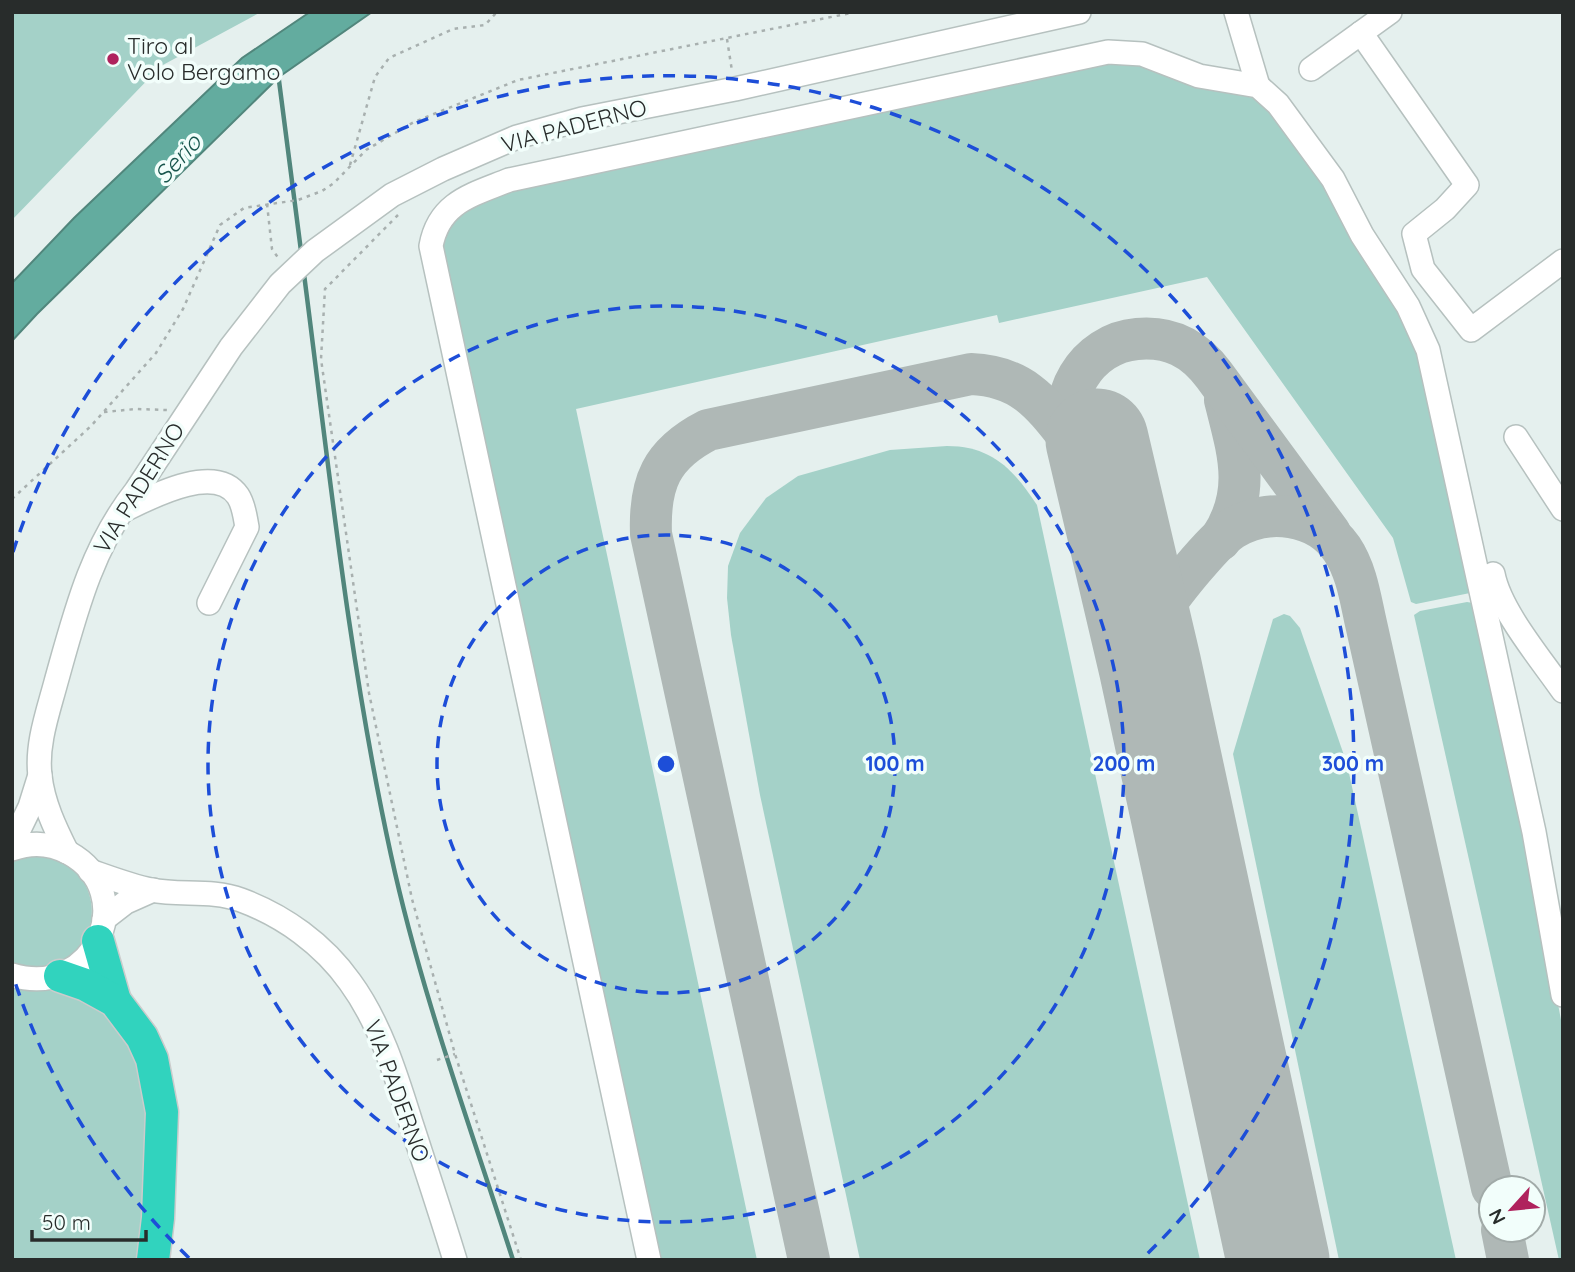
<svg xmlns="http://www.w3.org/2000/svg" width="1575" height="1272" viewBox="0 0 1575 1272" font-family="Quicksand,sans-serif">
  <rect width="100%" height="100%" fill="#e5f0ee"/>
  <g fill="#a4d1c8">
    <path d="M12,12H261L161,66L12,220Z"/>
    <path d="M1109,59L1142,60L1258,100L1274,112L1308,151L1410,318L1470,593L1416,604L1411,602L1393,538L1207,277L999,323L997,315L576,409L757,1260H657L441,244L450,221L460,213L511,187Z"/>
    <path d="M947,446C992,446 1014,470 1037,505L1200,1260H860L760,795L731,635L727,598L728,566L740,533L766,498L798,476L890,450Z"/>
    <path d="M1467,602L1473,603L1526,830L1563,1031V1260H1559L1414,615L1420,611Z"/>
    <path d="M1284,614L1290,616L1300,628L1347,764L1456,1260H1339L1233,754L1273,619Z"/>
    <path d="M24,853C33,854 47,853 56,856C60,858 65,863 69,866C111,897 92,967 39,969C31,969 20,966 12,964V857Z"/>
    <path d="M12,986L45,989L69,986L87,994L135,1046L150,1130L139,1260H12Z"/>
  </g>
  <path fill="#63ac9f" stroke="#51867c" stroke-width="2" d="M310,12H372L279,77L37,314L12,341V283L74,218L242,58Z"/>
  <g fill="none" stroke-linecap="round" stroke-linejoin="round">
    <g stroke="#51867c" stroke-width="4.5">
      <path d="M278,73L301,251"/>
      <path d="M304,274C329,468 349,663 391,855C421,993 470,1125 513,1260"/>
    </g>
    <g stroke="#afb8b6" stroke-width="42">
      <path d="M1220,540C1252,492 1238,452 1225,400"/>
      <path d="M1131,627C1124,595 1118,564 1111,533C1108,517 1106,501 1101,486C1096,470 1083,459 1075,445C1052,399 1087,343 1137,339C1170,336 1194,348 1214,375L1330,533"/>
      <path d="M1150,666C1151,651 1151,633 1157,619C1166,598 1214,541 1232,529C1267,507 1318,513 1342,549C1356,570 1360,596 1365,619L1492,1188"/>
      <path d="M1502,1230L1508,1260"/>
      <path d="M809,1260L651,534C649,483 661,454 708,430L971,374C1025,376 1044,406 1075,445"/>
    </g>
    <path stroke="#afb8b6" stroke-width="103" d="M1097,440L1150,666L1278,1260"/>
    <defs>
      <g id="minor">
        <path d="M1236,12L1258,86"/>
        <path d="M1361,33L1467,185L1445,209L1414,234L1423,269L1471,330L1563,261"/>
        <path d="M1311,69L1390,12"/>
        <path d="M1516,437L1563,509"/>
        <path d="M122,511C149,498 215,462 238,496C244,505 245,517 247,527L209,603"/>
        <path d="M1493,574C1500,611 1541,659 1563,691"/>
        <path d="M12,844L30,807L40,775"/>
        <path d="M12,849C31,842 51,843 69,853C141,893 95,1000 12,975"/>
        <path d="M67,852C55,828 43,803 40,776C36,745 48,712 56,682C75,614 91,548 136,491L231,347L280,284L315,251L392,195L443,169L517,137L582,119L735,89L1079,12"/>
        <path d="M90,871C110,878 131,886 151,890C181,896 211,889 241,900C284,916 323,944 350,982C380,1023 396,1075 411,1123C426,1169 441,1214 455,1260"/>
        <path d="M104,919L126,902L153,890"/>
        <path d="M649,1260L431,246C439,202 472,195 509,180L1108,52L1142,54L1199,76L1258,86L1278,104L1333,179L1362,235L1408,306L1428,350L1534,832L1563,995"/>
      </g>
      <g id="highway">
        <path d="M98,941L115,1001"/>
        <path d="M60,976L86,985L115,1001L142,1037L152,1059L162,1112L158,1218L153,1260"/>
      </g>
    </defs>
    <use href="#minor" stroke="#b6c1bf" stroke-width="26"/>
    <use href="#highway" stroke="#cbcccc" stroke-width="35"/>
    <g stroke="#a8b0af" stroke-width="2.5" stroke-dasharray="3.5 5" stroke-linecap="butt">
      <path d="M727,39L732,71"/>
      <path d="M350,165L375,77L389,58L453,29L485,25L497,12"/>
      <path d="M267,204L272,249L279,259"/>
      <path d="M398,215L325,289L321,359L369,693L412,899L455,1054L521,1260"/>
      <path d="M104,412L136,409L167,410"/>
      <path d="M12,499L91,426L156,353L183,309L220,225L244,208L298,200L322,191L334,183L366,150L414,122L518,80L856,12"/>
      <path d="M437,1060L455,1054"/>
    </g>
    <use href="#minor" stroke="#fff" stroke-width="23"/>
    <use href="#highway" stroke="#31d3be" stroke-width="32"/>
  </g>
  <g fill="none" stroke="#1d4ed8" stroke-width="3.5" stroke-dasharray="12 9">
    <circle cx="666" cy="764" r="229"/>
    <circle cx="666" cy="764" r="458"/>
    <path d="M189 1258A687 687 0 0 1 13 976M13 552A687 687 0 1 1 1143 1258"/>
  </g>
  <circle fill="#af225d" stroke="#f2fefb" stroke-width="2.5" cx="113" cy="59" r="7"/>
  <g text-anchor="middle" stroke-width="7" stroke-linejoin="round" paint-order="stroke">
    <g font-size="23" fill="#282c2b" stroke="#f2fefb" text-anchor="start">
      <text x="127" y="54">Tiro al<tspan x="127" dy="26">Volo Bergamo</tspan></text>
    </g>
    <g font-size="23" fill="#282c2b" stroke="#f2fefb">
      <text transform="translate(574 126) rotate(-15)" y="8">VIA PADERNO</text>
      <text transform="translate(139 488) rotate(-58)" y="8">VIA PADERNO</text>
      <text transform="translate(397 1091) rotate(70)" y="8">VIA PADERNO</text>
    </g>
    <g font-size="24" font-style="italic" fill="#18564d" stroke="#f2fefb">
      <text transform="translate(178 159) rotate(-48)" y="8">Serio</text>
    </g>
  </g>
  <circle cx="666" cy="764" r="10" fill="#1d4ed8" stroke="#f2fefb" stroke-width="3.5"/>
  <g font-size="21" text-anchor="middle" font-weight="bold" fill="#1d4ed8" stroke="#f2fefb" stroke-width="7" stroke-linejoin="round" paint-order="stroke">
    <text x="895" y="771">100 m</text>
    <text x="1124" y="771">200 m</text>
    <text x="1353" y="771">300 m</text>
  </g>
  <rect width="1575" height="1272" fill="none" stroke="#282c2b" stroke-width="28"/>
  <g transform="translate(1512 1209) rotate(243)"><circle r="33" fill="#f2fefb" stroke="#a1aaa8" stroke-width="2"/>
  <path d="M0-5L12 26L0 18L-12 26Z" fill="#af225d"/>
  <text y="-10" font-size="19" font-weight="bold" text-anchor="middle" fill="#282c2b">N</text>
  </g>
  <path d="M32 1230v10h114v-10" fill="none" stroke="#282c2b" stroke-width="3.5"/>
  <text x="42" y="1230" font-size="21" fill="#282c2b" stroke="#f2fefb" stroke-width="5" paint-order="stroke">50 m</text>
</svg>
